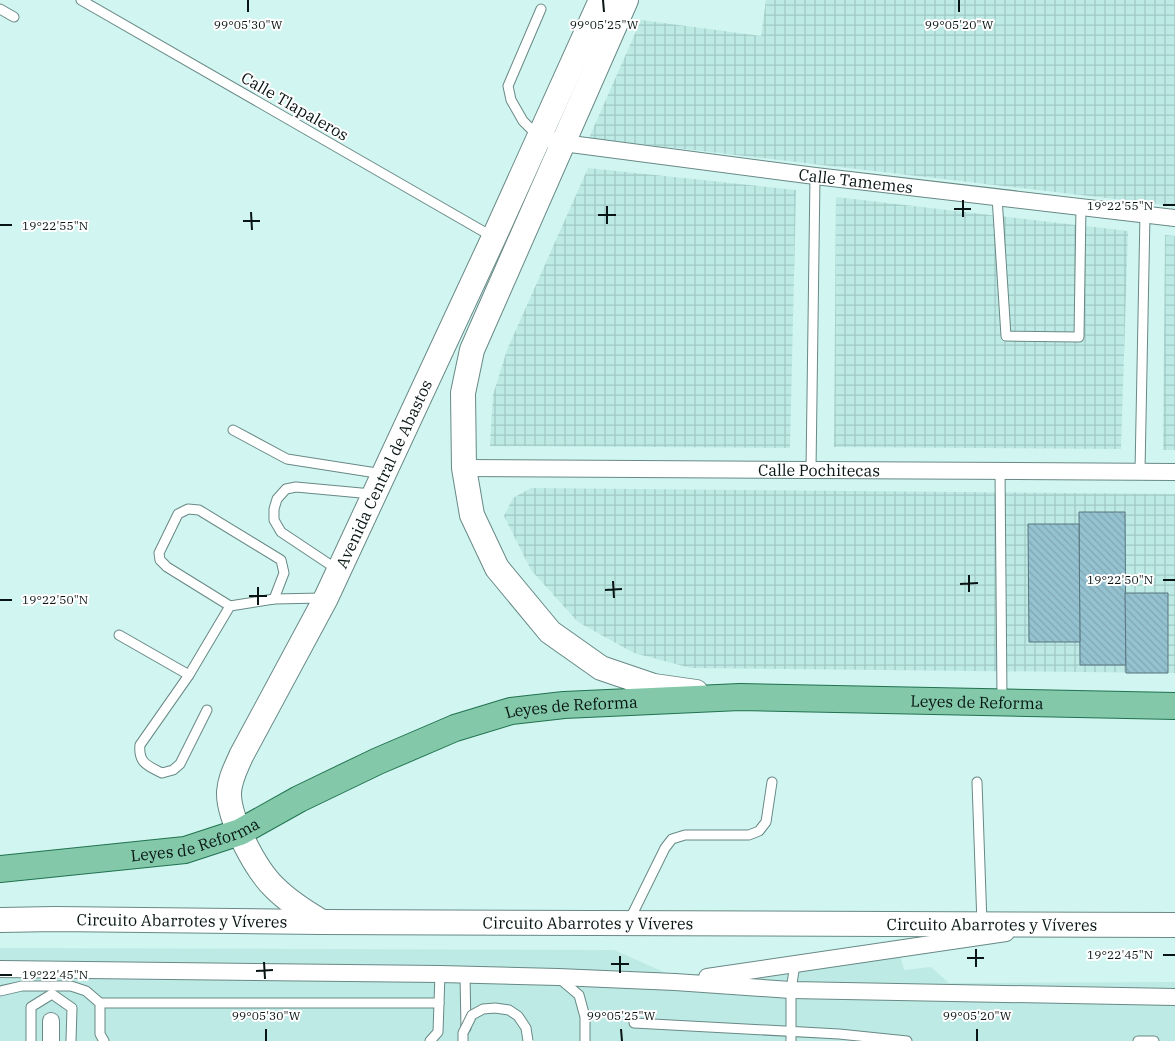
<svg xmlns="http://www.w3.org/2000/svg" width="1175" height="1041" viewBox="0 0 1175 1041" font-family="'IBM Plex Serif',serif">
  <defs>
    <pattern id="industrial-grid" width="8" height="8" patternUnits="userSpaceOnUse" patternTransform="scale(1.25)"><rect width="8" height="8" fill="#bdeae5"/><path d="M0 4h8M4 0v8" fill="none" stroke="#a1c8c4"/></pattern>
    <pattern id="building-back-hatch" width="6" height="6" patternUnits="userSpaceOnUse" patternTransform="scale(1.25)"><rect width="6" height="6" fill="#95c2d0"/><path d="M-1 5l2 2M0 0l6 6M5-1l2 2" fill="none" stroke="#7fa6b2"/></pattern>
  </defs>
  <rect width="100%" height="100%" fill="#d1f5f1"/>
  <path fill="#bdeae5" d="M897,944L904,970L931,967L949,983L1175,982V1041H0V948L614,950L675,977Z"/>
  <g fill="url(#industrial-grid)">
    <path d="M766,0H1175V206L589,138L641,20L761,36Z"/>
    <path d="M588,168L796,190L790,448L490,446L493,395L507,350Z"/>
    <path d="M836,197L1128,231L1121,449L834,447Z"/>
    <path d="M1165,235L1175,236V450H1163Z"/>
    <path d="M531,488L1175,494V673L691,668L634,653L578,622L531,570L504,516L513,498Z"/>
  </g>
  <g fill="url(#building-back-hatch)" stroke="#58767f">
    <path d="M1079,512H1125L1126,665H1080Z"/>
    <path d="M1028,524H1079L1080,642H1029Z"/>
    <path d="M1125,593H1168V673H1126Z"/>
  </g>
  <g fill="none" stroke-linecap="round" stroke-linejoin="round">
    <defs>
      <g id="lane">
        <path d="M81,0L493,237"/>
        <path d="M0,9L14,17"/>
        <path d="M537,135L523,121L511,100L508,86L541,9"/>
        <path d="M997,197L1006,336L1079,337L1081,206"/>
        <path d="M233,430L287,459L383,474"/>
        <path d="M811,470L815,176"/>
        <path d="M1000,470L1002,699"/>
        <path d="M1140,471L1145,214"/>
        <path d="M338,570L281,532L274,520V509L277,499L286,489L296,487L372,494"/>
        <path d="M230,606L167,567L160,560L159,553L178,514L188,509L199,510L281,560L284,573L274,599"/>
        <path d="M119,635L189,675"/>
        <path d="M207,710L180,764L173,770L162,773C148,766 138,763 140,745L189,675L230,606L274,599L322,598"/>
        <path d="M977,782L982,924"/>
        <path d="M629,921L665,848L672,839L685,835H749L759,831L766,822L772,782"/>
        <path d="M465,975L466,1028"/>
        <path d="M560,979L579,995L585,1017V1041"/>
        <path d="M0,991L22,986H71L86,991L100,1003V1034L104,1041"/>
        <path d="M100,1003H439"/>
        <path d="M634,1023L839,1034L907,1041"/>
        <path d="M31,1041V1007L52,994L72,1008L71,1041"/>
        <path d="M430,1041L438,1032L440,974"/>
        <path d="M791,1041V990L795,964"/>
        <path d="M1138,1041H1154"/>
      </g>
      <g id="street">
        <path id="s1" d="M539,137L563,143L815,176L1175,218"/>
        <path id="s2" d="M464,468L1175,472"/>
        <path d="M0,969L440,974L558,977L675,982L791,990L1175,997"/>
        <path d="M707,977L1006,933"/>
        <path d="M51,1041V1021"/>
      </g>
      <g id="secondary">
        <path d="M626,0L472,350L463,393L464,468L472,515L497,568L550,632L601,668L654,686L696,692"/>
        <path id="s3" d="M0,920L55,919L322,922L1175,925"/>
        <path id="s4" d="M322,922C305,912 289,902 275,888C256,870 228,818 229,792C230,778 236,768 241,756L326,598L494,237L601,0"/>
      </g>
      <g id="primary">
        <path id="s5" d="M0,869L185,850L240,832L299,799L378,761L455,728L511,711L564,705L740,697L1175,706"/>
      </g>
    </defs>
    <use href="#lane" stroke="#688985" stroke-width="11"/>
    <use href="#street" stroke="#688985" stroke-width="18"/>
    <use href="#secondary" stroke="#688985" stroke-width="26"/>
    <use href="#primary" stroke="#21724f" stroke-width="28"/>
    <use href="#lane" stroke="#fff" stroke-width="9"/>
    <use href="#street" stroke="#fff" stroke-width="16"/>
    <use href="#secondary" stroke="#fff" stroke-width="24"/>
    <use href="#primary" stroke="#82c8a9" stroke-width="26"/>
    <defs>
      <path id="lane-bridge" d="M463,1041V1033L472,1015L483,1009L495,1008L509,1010L518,1016L526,1028L528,1041"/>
    </defs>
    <use href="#lane-bridge" stroke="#688985" stroke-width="11" stroke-linecap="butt"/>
    <use href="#lane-bridge" stroke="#fff" stroke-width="9"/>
  </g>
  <path fill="none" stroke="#081514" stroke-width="2" d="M248,0V12M603,0L604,12M959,0V12M963,200V217M1163,205H1175M607,206V224M954,209H971M251,212L252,230M598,215H616M243,221H260M0,225H12M969,575V592M1163,580H1175M613,581L614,598M960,584L978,583M258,587V605M605,590L622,589M249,596H267M0,600H12M976,949V967M1163,955H1175M620,956V973M967,958H984M264,962L265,979M611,964H629M256,971L273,970M0,975H12M266,1029V1041M621,1029L622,1041M977,1029V1041"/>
  <g text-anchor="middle" stroke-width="4" stroke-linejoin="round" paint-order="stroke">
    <g font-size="16" fill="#081514" stroke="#fff">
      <text transform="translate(295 106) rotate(30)" y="6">Calle Tlapaleros</text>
      <text dy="6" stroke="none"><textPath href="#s1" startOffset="320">Calle Tamemes</textPath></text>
      <text dy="6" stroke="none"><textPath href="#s2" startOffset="355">Calle Pochitecas</textPath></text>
      <text dy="6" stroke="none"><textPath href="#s4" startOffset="521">Avenida Central de Abastos</textPath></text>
      <text dy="6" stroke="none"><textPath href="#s5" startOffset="1008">Leyes de Reforma</textPath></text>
      <text dy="6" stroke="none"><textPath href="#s5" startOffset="602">Leyes de Reforma</textPath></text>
      <text dy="6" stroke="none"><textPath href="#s5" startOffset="198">Leyes de Reforma</textPath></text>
      <text dy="6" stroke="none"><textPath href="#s3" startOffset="182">Circuito Abarrotes y Víveres</textPath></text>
      <text dy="6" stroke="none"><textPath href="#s3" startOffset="588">Circuito Abarrotes y Víveres</textPath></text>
      <text dy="6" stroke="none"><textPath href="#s3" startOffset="992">Circuito Abarrotes y Víveres</textPath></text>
    </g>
  </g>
  <g font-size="12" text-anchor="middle" fill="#081514" stroke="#fff" stroke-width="4" stroke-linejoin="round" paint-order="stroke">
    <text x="248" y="29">99°05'30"W</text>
    <text x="604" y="29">99°05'25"W</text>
    <text x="959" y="29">99°05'20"W</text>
    <text x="1120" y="210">19°22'55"N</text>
    <text x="55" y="230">19°22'55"N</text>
    <text x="1120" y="584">19°22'50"N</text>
    <text x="55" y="604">19°22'50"N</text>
    <text x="1120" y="959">19°22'45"N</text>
    <text x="55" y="979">19°22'45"N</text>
    <text x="266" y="1020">99°05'30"W</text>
    <text x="621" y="1020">99°05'25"W</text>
    <text x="977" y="1020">99°05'20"W</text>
  </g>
</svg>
